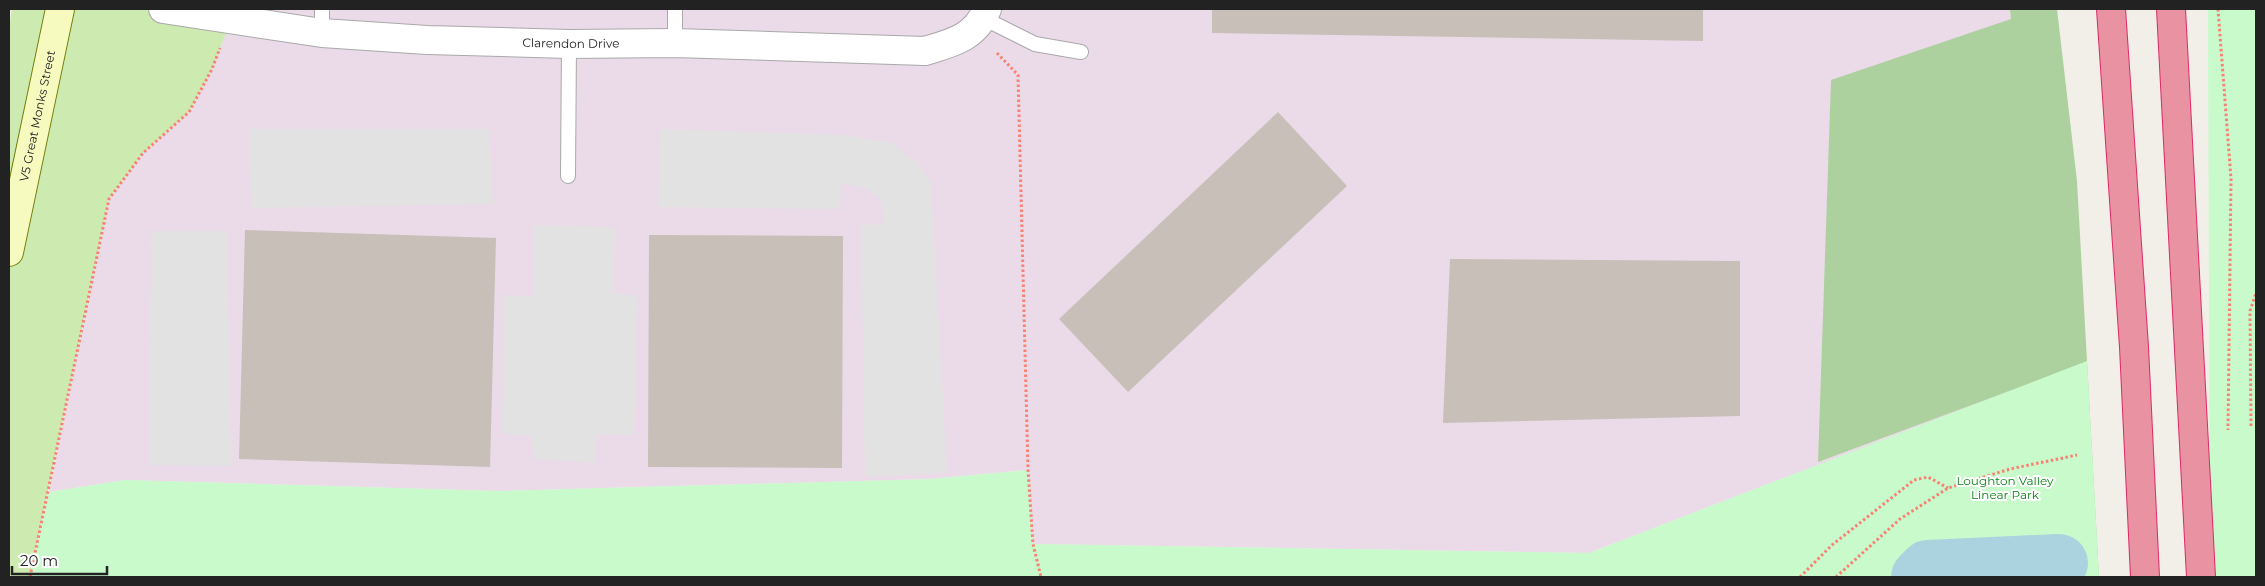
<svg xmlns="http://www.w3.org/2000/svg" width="2265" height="586" viewBox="0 0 2265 586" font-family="Montserrat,sans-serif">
  <rect width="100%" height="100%" fill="#f2efe9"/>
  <path fill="#ebdbe8" d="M232,9H2010L2068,366L2087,361L1589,553L1033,544L1027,470L931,479L497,491L125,480L49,492L109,199L143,153L189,112L212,69L231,20Z"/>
  <path fill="#cdebb0" d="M12,9H163L231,20L212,69L189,112L143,153L109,199L30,577H9V27Z"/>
  <path fill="#add19e" d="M2010,9H2057L2077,181L2099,577L1759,488L2020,387L1818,462L1831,80L2011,19Z"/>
  <g fill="#c8facc">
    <path d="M2208,9H2256V577H2210Z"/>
    <path d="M2087,361L2099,577H30L49,492L125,480L497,491L931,479L1028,470L1033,544L1589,553Z"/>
  </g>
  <g fill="#e2e2e2">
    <path d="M249,129H489L493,204L251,208Z"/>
    <path d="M660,129L845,135L892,143L916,162L931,183L947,473L865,477L861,225L884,224L881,200L865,187L841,184L840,209L658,207Z"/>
    <path d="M533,225L615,227L613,293L637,296L634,435L596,434V463L535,459L531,436L502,433L504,295L533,296Z"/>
    <path d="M151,231H227L231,466L149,465Z"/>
  </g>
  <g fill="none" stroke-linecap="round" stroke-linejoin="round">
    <path stroke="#aad3df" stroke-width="58" d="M1920,577L1928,569L2059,563"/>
  </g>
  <g fill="#c7bfb8">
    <path d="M1212,9H1703V41L1212,33Z"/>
    <path d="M1278,112L1347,186L1128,392L1059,319Z"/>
    <path d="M245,230L496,238L490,467L239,459Z"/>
    <path d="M649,235L843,236L842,468L648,467Z"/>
    <path d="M1450,259L1740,261V416L1443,423Z"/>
  </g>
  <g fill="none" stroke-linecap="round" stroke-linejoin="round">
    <defs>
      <g id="lane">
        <path d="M675,9V43"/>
        <path d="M983,18L1035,44L1081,52"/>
        <path d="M322,33V9"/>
        <path d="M568,176L569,44"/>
      </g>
      <g id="street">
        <path id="s1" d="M163,9L322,33L427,40L569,44L675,43L925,51C952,43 975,38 987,9"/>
      </g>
      <g id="secondary">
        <path id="s2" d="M9,252L60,9"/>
      </g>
      <g id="highway">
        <path d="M2111,9L2134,347L2145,577"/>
        <path d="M2171,9L2201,577"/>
      </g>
    </defs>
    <use href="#lane" stroke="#a9a9a9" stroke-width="16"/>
    <use href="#street" stroke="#a9a9a9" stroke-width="30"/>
    <use href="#secondary" stroke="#707d05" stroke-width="30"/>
    <use href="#highway" stroke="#dc2a67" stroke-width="30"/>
    <g stroke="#fa8072" stroke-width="3" stroke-dasharray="2.5 2.5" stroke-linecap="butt">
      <path d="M2218,9L2231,179L2228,430"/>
      <path d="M997,53L1018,75L1028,470L1033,544L1041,577"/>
      <path d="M2251,426L2250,311L2256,293"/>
      <path d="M30,577L109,199L143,153L189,112L212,69L220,48"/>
      <path d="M1800,577L1832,545L1914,480L1928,477L1948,488"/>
      <path d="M1836,577L1900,519L1948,488L2010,469L2077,455"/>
    </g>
    <use href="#lane" stroke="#fff" stroke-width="14"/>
    <use href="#street" stroke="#fff" stroke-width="28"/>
    <use href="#secondary" stroke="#f7fabf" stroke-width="28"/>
    <use href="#highway" stroke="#e892a2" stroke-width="28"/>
  </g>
  <g text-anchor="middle" stroke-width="4" stroke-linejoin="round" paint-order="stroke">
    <g font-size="12" fill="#222" stroke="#fff">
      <text dy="4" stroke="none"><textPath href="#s1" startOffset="410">Clarendon Drive</textPath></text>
      <text dy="4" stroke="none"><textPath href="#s2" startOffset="139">V5 Great Monks Street</textPath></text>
    </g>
    <g font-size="12" fill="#0c8416" stroke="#fff">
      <text x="2005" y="485">Loughton Valley<tspan x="2005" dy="14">Linear Park</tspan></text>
    </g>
  </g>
  <rect width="2265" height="586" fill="none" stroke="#222222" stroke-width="20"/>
  <path d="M12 566v8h95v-8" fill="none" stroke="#222222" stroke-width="2.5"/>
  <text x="20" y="566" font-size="15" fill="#222222" stroke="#ffffff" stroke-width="4" paint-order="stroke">20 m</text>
</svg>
